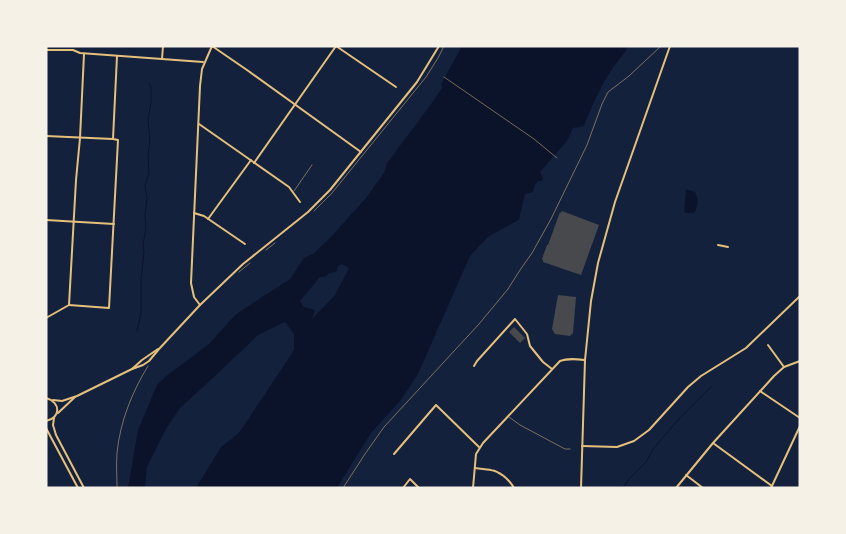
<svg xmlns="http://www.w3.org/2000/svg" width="846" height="534" viewBox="0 0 846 534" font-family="'Asap Condensed',sans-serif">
  <rect width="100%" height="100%" fill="#14213d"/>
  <g fill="#0b132b" fill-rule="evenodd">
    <path d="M462,46H627L626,51C607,72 594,100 584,126L573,128L567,141L540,172L543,178L542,181H538L535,185L533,192L525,194L519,220L489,236L470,256L418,374L401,400L371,433L337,488H196L221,447L239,433L294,350V334L285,322L258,335L215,376L180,408L166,429L147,467L145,488H128L138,430L157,385L165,377L209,344L236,314L290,279L304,258L313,254L330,238L366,198L385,171L387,163L429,107L442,88L441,84ZM342,264L349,268L335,295L312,319L315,310L304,307L300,301L320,277H325L328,274L337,271L338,266Z"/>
    <path d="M686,189L695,192C699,200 698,205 694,213H684Z"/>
  </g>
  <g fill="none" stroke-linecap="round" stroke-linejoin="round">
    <g stroke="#0b132b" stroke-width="1">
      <path d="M137,331L141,313V280L144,252L143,245L146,228L145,214L147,198L145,186L149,173L148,157L150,139L148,121L151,102V87L149,83"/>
      <path d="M623,488L629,479L646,462L653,449L678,420L711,387"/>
    </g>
  </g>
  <g fill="#48494c">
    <path d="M562,211L599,225L581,275L543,262V260L542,259L547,245H548L560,212L561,213Z"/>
    <path d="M558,295L576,297L573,333L570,336L555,334L552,329Z"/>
    <path d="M514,327L525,338L520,343L509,332Z"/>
  </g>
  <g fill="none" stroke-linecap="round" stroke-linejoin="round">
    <g stroke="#e5c07b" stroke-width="0.5">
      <path d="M444,77L534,139L557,158"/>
      <path d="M314,211L332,193L426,77L438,58L444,46"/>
      <path d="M266,250L275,243"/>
      <path d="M239,272L250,263"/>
      <path d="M117,488C117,476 116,464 117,453C120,422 132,392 148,366"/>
      <path d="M343,488L365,454L384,427L479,324L508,289L520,270L532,253L551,219L587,145L602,104L608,92L629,76L661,46"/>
    </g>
    <g stroke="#e5c07b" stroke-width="0.5">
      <path d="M294,191L312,165"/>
      <path d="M509,417L520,425L565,449H570"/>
    </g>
    <g stroke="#e5c07b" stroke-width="2">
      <path d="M336,46L396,87"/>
      <path d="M46,50H73L80,53L203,62"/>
      <path d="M162,59L163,46"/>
      <path d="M199,124L289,187L300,202"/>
      <path d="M46,136L113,139"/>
      <path d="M254,163L336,46"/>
      <path d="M194,213L204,216L245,244"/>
      <path d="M208,219L251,160"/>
      <path d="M46,220L114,224"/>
      <path d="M718,245L728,247"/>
      <path d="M69,305L109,308L118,140L113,139L117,56"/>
      <path d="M200,305L194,297L191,283L200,86L202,69L212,46L247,70L361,152"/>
      <path d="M46,318L69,305L76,180L80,138L84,54"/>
      <path d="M768,345L784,367"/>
      <path d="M474,366L477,361L515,319L527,334L530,346L543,362L552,369"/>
      <path d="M760,391L800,418"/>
      <path d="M713,443L772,486"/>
      <path d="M582,446L617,447L634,441L649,430L688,387L701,376L746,348L800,296"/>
      <path d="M394,454L436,405L479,447"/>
      <path d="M475,468C489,470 494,468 506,478C509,481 512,484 514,488"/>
      <path d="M686,475L703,488"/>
      <path d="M403,488L410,479L419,488"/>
      <path d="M473,488L476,454L483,443L560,361C568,358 576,359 585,360"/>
      <path d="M676,488L713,443L774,376L784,367L800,361"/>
      <path d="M771,488L800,426"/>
    </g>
    <g stroke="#e5c07b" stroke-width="2">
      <path d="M132,369L142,360L158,349"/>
      <path d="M46,398C61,402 61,418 46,421"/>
      <path d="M53,400L62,401L77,396L132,369L143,365L149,361L159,349L200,305L243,264L308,212L330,190L417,82L439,46"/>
      <path d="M58,413L75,397"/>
      <path d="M54,418L53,425L56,435L84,488"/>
      <path d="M46,428L78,488"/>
      <path d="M581,488L585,360L591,301L598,263L615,202L670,46"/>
    </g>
  </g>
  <rect width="846" height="534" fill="none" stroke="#f6f1e7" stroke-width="95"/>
</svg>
